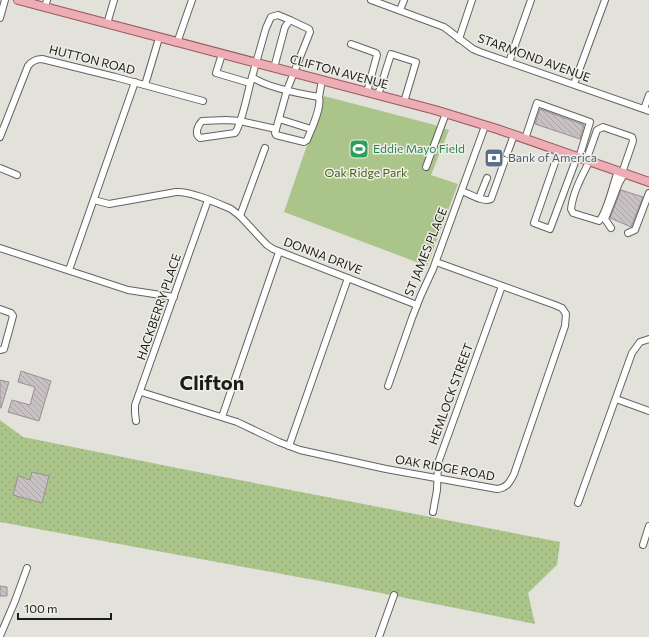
<svg xmlns="http://www.w3.org/2000/svg" width="649" height="637" viewBox="0 0 649 637" font-family="Commissioner,sans-serif">
  <defs>
    <pattern id="grass-dots" width="8" height="8" patternUnits="userSpaceOnUse"><rect width="8" height="8" fill="#aac48a"/><path d="M2 2h.1M6 6h.1" fill="none" stroke="#92a876" stroke-width="1.8" stroke-linecap="round"/></pattern>
    <pattern id="building-back-hatch" width="6" height="6" patternUnits="userSpaceOnUse"><rect width="6" height="6" fill="#c8c1c4"/><path d="M-1 5l2 2M0 0l6 6M5-1l2 2" fill="none" stroke="#aba5a8"/></pattern>
  </defs>
  <rect width="100%" height="100%" fill="#e2e1da"/>
  <path fill="url(#grass-dots)" d="M0,420L23,437L182,469L560,542L557,565L528,593L535,624L336,584L0,522Z"/>
  <path fill="#aac48a" d="M324,96L431,124L449,130L431,175L458,184L427,266L284,212Z"/>
  <g fill="url(#building-back-hatch)" stroke="#989093">
    <path d="M540,109L584,125L580,139L535,124Z"/>
    <path d="M621,190L643,197L631,227L610,218Z"/>
    <path d="M21,371L51,381L39,421L8,412L12,400L30,405L35,387L18,382Z"/>
    <path d="M0,380L9,382L1,408H0Z"/>
    <path d="M32,472L49,476L42,503L13,495L18,476L30,480Z"/>
    <path d="M0,586L7,587V596H0Z"/>
  </g>
  <g fill="none" stroke-linecap="round" stroke-linejoin="round">
    <defs>
      <g id="minor">
        <path d="M371,0L444,27L473,49L480,52L649,111"/>
        <path d="M45,7L47,0"/>
        <path d="M400,10L404,0"/>
        <path d="M0,18L5,0"/>
        <path d="M290,20L278,15L271,17L266,28L252,77C266,87 301,94 319,97L322,80"/>
        <path d="M107,24L114,0"/>
        <path d="M459,39L472,0"/>
        <path d="M177,43L192,0"/>
        <path d="M351,44L376,53L377,55L367,92"/>
        <path d="M222,54L216,73L250,83"/>
        <path d="M509,62L531,0"/>
        <path d="M274,68L285,27L290,20L309,29L310,32L287,90L275,133L276,135L304,142L307,140C311,130 322,107 319,97"/>
        <path d="M252,77C248,90 242,124 235,133L200,138C194,134 198,125 202,121L226,120L240,121L276,129"/>
        <path d="M574,84L605,0"/>
        <path d="M145,85L159,38"/>
        <path d="M378,95L391,54L416,62L404,102"/>
        <path d="M644,109L649,95"/>
        <path d="M279,119L311,129"/>
        <path d="M0,137L28,66C32,61 36,59 42,59L115,77L203,101"/>
        <path d="M525,139L537,103L590,122L579,158"/>
        <path d="M559,151L534,223L550,229L577,157"/>
        <path d="M507,154L514,135"/>
        <path d="M586,161L597,130L603,127L632,137L633,141L622,173"/>
        <path d="M589,162C582,176 573,192 571,209L573,213L599,221C607,213 613,184 618,171"/>
        <path d="M426,167L446,113"/>
        <path d="M0,168L17,175"/>
        <path d="M462,191C470,194 484,203 491,199L505,160"/>
        <path d="M479,198L487,178"/>
        <path d="M94,200L109,204L176,192C191,191 217,203 231,209L240,216L267,245L273,249L417,305"/>
        <path d="M240,216L265,148"/>
        <path d="M611,228L605,219L619,183L624,174"/>
        <path d="M628,233L635,230L649,193"/>
        <path d="M0,248L128,290L174,297"/>
        <path d="M69,270L135,82"/>
        <path d="M0,309L11,313L13,316L4,349L0,350"/>
        <path d="M388,386L412,318L421,295L433,269L485,126"/>
        <path d="M141,392L237,422L279,442L300,450L386,469L497,489C507,488 510,482 514,474L565,326L566,314L562,308L555,305L436,262"/>
        <path d="M616,399L649,411"/>
        <path d="M222,417L279,252"/>
        <path d="M136,421L135,413V405L208,200"/>
        <path d="M289,446L348,278"/>
        <path d="M578,503L632,353L640,342L649,339"/>
        <path d="M433,512L437,490L438,463L502,286"/>
        <path d="M643,545L649,526"/>
        <path d="M0,636L15,601L27,568"/>
        <path d="M379,637L394,595"/>
      </g>
      <path id="major" d="M18,0L435,110L497,129L649,182"/>
    </defs>
    <use href="#minor" stroke="#64635d" stroke-width="8"/>
    <use href="#major" stroke="#9b575e" stroke-width="10"/>
    <use href="#minor" stroke="#fff" stroke-width="6"/>
    <use href="#major" stroke="#ecadb5" stroke-width="8"/>
  </g>
  <defs>
    <symbol id="stadium-square" viewBox="-11 -11 22 22"><rect x="-9" y="-9" width="18" height="18" rx="4" fill="#2e9e5b" stroke="#efeee7"/><path d="M0-5a6.5 5 0 1 0 0 10a6.5 5 0 1 0 0-10ZM-3.5-1.8h7v3.6h-7Z" fill="#fff"/></symbol>
    <symbol id="bank-square" viewBox="-11 -11 22 22"><rect x="-9" y="-9" width="18" height="18" rx="4" fill="#5c6f8a" stroke="#efeee7"/><path d="M-6-4H6V4H-6ZM0-2.3a2.3 2.3 0 1 0 0 4.6a2.3 2.3 0 1 0 0-4.6Z" fill="#fff"/></symbol>
  </defs>
  <g fill-rule="evenodd">
    <use href="#stadium-square" x="348" y="138" width="22" height="22"/>
    <use href="#bank-square" x="483" y="147" width="22" height="22"/>
  </g>
  <g text-anchor="middle" stroke-width="3" stroke-linejoin="round" paint-order="stroke">
    <g font-size="12" fill="#1c1c19" stroke="#efeee7">
      <text transform="translate(534 58) rotate(20)" y="4">STARMOND AVENUE</text>
      <text transform="translate(92 60) rotate(14)" y="4">HUTTON ROAD</text>
      <text transform="translate(339 72) rotate(15)" y="4">CLIFTON AVENUE</text>
      <text transform="translate(426 252) rotate(-68)" y="4">ST JAMES PLACE</text>
      <text transform="translate(323 256) rotate(21)" y="4">DONNA DRIVE</text>
      <text transform="translate(159 307) rotate(-71)" y="4">HACKBERRY PLACE</text>
      <text transform="translate(451 394) rotate(-70)" y="4">HEMLOCK STREET</text>
      <text transform="translate(445 468) rotate(10)" y="4">OAK RIDGE ROAD</text>
    </g>
    <g font-size="12" fill="#27864d" stroke="#efeee7" text-anchor="start">
      <text x="373" y="153">Eddie Mayo Field</text>
    </g>
    <g font-size="12" fill="#4e5e75" stroke="#efeee7" text-anchor="start">
      <text x="508" y="162">Bank of America</text>
    </g>
    <g font-size="12" fill="#456115" stroke="#efeee7">
      <text x="366" y="177">Oak Ridge Park</text>
    </g>
    <g font-size="20" font-weight="bold" fill="#1c1c19" stroke="#efeee7">
      <text x="212" y="390">Clifton</text>
    </g>
  </g>
  <path d="M18 613v6h93v-6" fill="none" stroke="#1c1c19" stroke-width="2"/>
  <text x="24" y="613" font-size="12" fill="#1c1c19" stroke="#efeee7" stroke-width="3" paint-order="stroke">100 m</text>
</svg>
